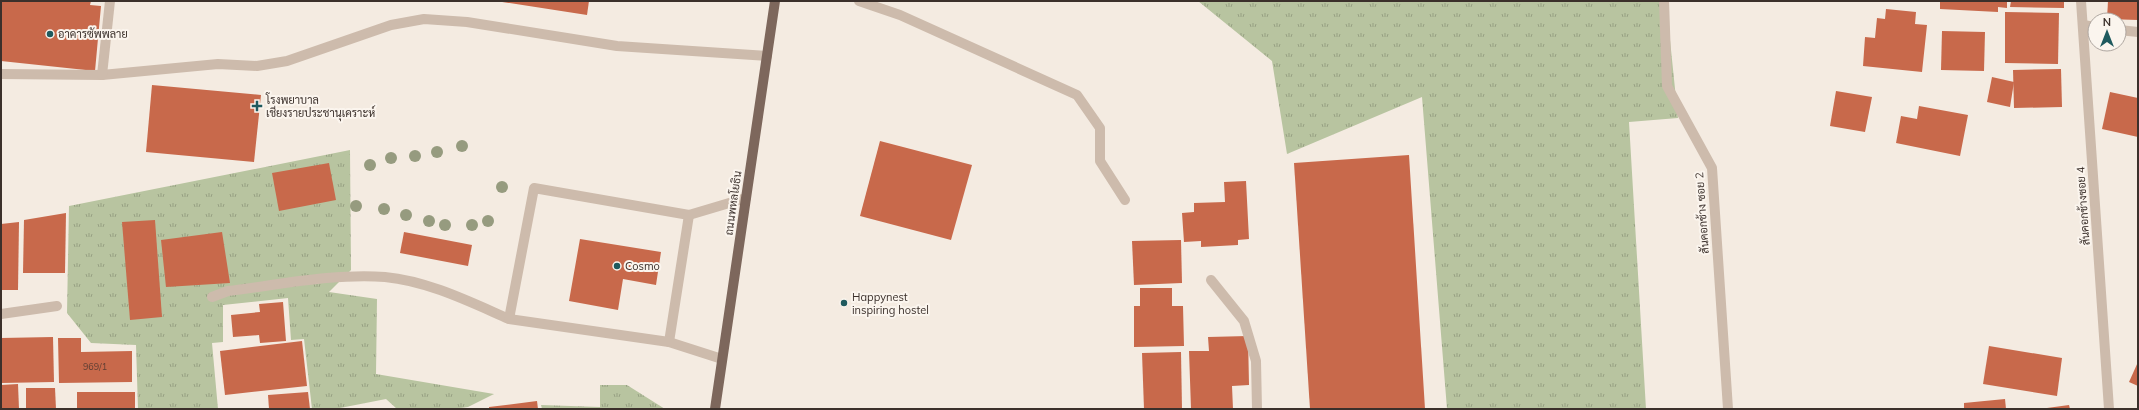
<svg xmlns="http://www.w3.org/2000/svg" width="2139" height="410" viewBox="0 0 2139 410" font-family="Mulish,Sarabun,sans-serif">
  <defs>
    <pattern id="grass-tufts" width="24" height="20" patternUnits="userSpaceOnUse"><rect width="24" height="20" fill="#b8c4a0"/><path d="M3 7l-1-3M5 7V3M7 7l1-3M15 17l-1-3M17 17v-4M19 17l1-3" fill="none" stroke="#97a083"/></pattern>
  </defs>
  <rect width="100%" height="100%" fill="#f4ebe1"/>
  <g fill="url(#grass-tufts)">
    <path d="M1198,1H1666L1678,118L1629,122L1646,409H1447L1422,97L1287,154L1272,61Z"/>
    <path d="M350,150L351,270L329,292L377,299L376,374L494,394L468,407L454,409H397L386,399L335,409H312L304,339L291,340L288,298L223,305V342L212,343L218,409H138L136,345L91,343L67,313L69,206Z"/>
    <path d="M600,385H627L665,409H542L541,405L600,407Z"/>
  </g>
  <g fill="#c8694b">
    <path d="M1,1H91L90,5L101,6L95,71L1,61Z"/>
    <path d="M496,1H589L587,15Z"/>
    <path d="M1940,1H2007V8L1998,7V12L1940,9Z"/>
    <path d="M2011,1H2064V8L2010,7Z"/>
    <path d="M2108,1H2138V20L2107,19Z"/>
    <path d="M1886,9L1916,12L1915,24L1927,25L1922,72L1863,66L1865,37L1875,38L1877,18L1885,19Z"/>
    <path d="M2005,12L2059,13L2058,64L2005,63Z"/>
    <path d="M1942,31L1985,32L1984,71L1941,70Z"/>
    <path d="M2061,69L2062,107L2014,108L2013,70Z"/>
    <path d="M1992,77L2014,82L2010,107L1987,102Z"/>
    <path d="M152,85L261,95L254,162L146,152Z"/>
    <path d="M1836,91L1872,97L1865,132L1830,126Z"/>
    <path d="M2110,92L2138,98V137L2102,129Z"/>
    <path d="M1919,106L1968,115L1960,156L1896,143L1901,116L1917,119Z"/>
    <path d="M880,141L972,165L951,240L860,216Z"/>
    <path d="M1409,155L1425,409H1310L1294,163Z"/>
    <path d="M329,163L336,200L279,211L272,173Z"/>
    <path d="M1246,181L1249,239L1238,240V245L1201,247V241L1184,242L1182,213L1194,212V203L1225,202L1224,182Z"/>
    <path d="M66,213L65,273H23L24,220Z"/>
    <path d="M155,220L162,317L130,320L122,222Z"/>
    <path d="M19,222L18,290H1V224Z"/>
    <path d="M222,232L230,283L166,287L161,240Z"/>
    <path d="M404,232L472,245L468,266L400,253Z"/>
    <path d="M580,239L661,252L656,285L623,279L618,310L569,301Z"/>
    <path d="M1181,240L1182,283L1134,285L1132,241Z"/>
    <path d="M1140,288H1172V306H1183L1184,346L1134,347V306H1140Z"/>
    <path d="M283,302L286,341L260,343L259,335L233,337L231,315L260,312L259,304Z"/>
    <path d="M1248,336L1249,385L1232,386L1233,409H1191L1189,351H1209L1208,337Z"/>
    <path d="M53,337L54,382L1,383V338Z"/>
    <path d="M58,338H81V352L132,351V382L59,383Z"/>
    <path d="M302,341L307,386L225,395L220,351Z"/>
    <path d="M1989,346L2062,358L2057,396L1983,384Z"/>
    <path d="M1181,352L1182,409H1144L1142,353Z"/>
    <path d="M2138,362V386L2129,382Z"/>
    <path d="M18,384L19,409H1V385Z"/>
    <path d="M26,388H55L56,409H26Z"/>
    <rect x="77" y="392" width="58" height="17"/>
    <path d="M308,392L310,409H269L268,395Z"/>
    <path d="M2005,399L2006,409H1964V403Z"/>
    <path d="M537,401L538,409H489V407Z"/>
    <path d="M2069,405L2070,409H2047V408Z"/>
  </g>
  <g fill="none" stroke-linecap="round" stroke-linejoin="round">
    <g stroke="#cdbbac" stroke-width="10">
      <path d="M859,1L900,15L1077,95L1100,128V161L1125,200"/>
      <path d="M1664,1L1667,86L1712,168L1728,409"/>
      <path d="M2081,1L2109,409"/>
      <path d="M2083,25L2095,27"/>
      <path d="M2119,30L2138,32"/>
      <path d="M1,74L102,75L218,64L257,66L287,61L391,25L424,19L467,22L617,46L767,56"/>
      <path d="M102,75L110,1"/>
      <path d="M1211,280L1244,321L1256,361L1257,409"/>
      <path d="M212,297L228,291C278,285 335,273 385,277C428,281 470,302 509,319"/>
      <path d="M1,314L57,306"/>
      <path d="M669,342L689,215"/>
      <path d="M722,359L669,342L509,319L534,188L689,215L746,198"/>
    </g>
    <path stroke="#7d675c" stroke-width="10" d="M715,409L775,1"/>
  </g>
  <g fill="#969b7f">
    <circle cx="462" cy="146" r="6"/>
    <circle cx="437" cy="152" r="6"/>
    <circle cx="415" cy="156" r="6"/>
    <circle cx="391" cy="158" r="6"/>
    <circle cx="370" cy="165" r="6"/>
    <circle cx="502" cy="187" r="6"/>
    <circle cx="356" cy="206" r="6"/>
    <circle cx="384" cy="209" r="6"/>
    <circle cx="406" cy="215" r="6"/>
    <circle cx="429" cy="221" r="6"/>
    <circle cx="488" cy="221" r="6"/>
    <circle cx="445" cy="225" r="6"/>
    <circle cx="472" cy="225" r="6"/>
  </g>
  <g fill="#1f5a5e" stroke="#fbf5ee" stroke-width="1.5">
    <circle cx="50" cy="34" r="4"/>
    <path d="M255 100h4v4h4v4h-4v4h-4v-4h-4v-4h4z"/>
    <circle cx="617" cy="266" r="4"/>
    <circle cx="844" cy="303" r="4"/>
  </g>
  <g text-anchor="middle" stroke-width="4" stroke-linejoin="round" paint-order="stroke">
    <g font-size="9" fill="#5e3e33">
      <text x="95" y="370">969/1</text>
    </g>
    <g font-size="11" fill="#3b302b" stroke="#fbf5ee" text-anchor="start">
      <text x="58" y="38">อาคารซัพพลาย</text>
      <text x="266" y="104">โรงพยาบาล<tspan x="266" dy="13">เชียงรายประชานุเคราะห์</tspan></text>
      <text x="625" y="270">Cosmo</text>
      <text x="852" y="301">Happynest<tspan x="852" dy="13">inspiring hostel</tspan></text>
    </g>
    <g font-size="11" fill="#3b302b" stroke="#fbf5ee">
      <text transform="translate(733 203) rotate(-82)" y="4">ถนนพหลโยธิน</text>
      <text transform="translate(2083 206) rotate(-94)" y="4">สันคอกช้างซอย 4</text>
      <text transform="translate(1702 213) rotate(-94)" y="4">สันคอกช้าง ซอย 2</text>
    </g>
  </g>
  <rect width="2139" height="410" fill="none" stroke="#3b302b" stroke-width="4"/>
  <g transform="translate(2107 32)"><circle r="19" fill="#fbf5ee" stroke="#aea6a0"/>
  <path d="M0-3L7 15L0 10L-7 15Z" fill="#1f5a5e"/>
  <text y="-6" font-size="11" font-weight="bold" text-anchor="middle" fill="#3b302b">N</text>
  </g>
</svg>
